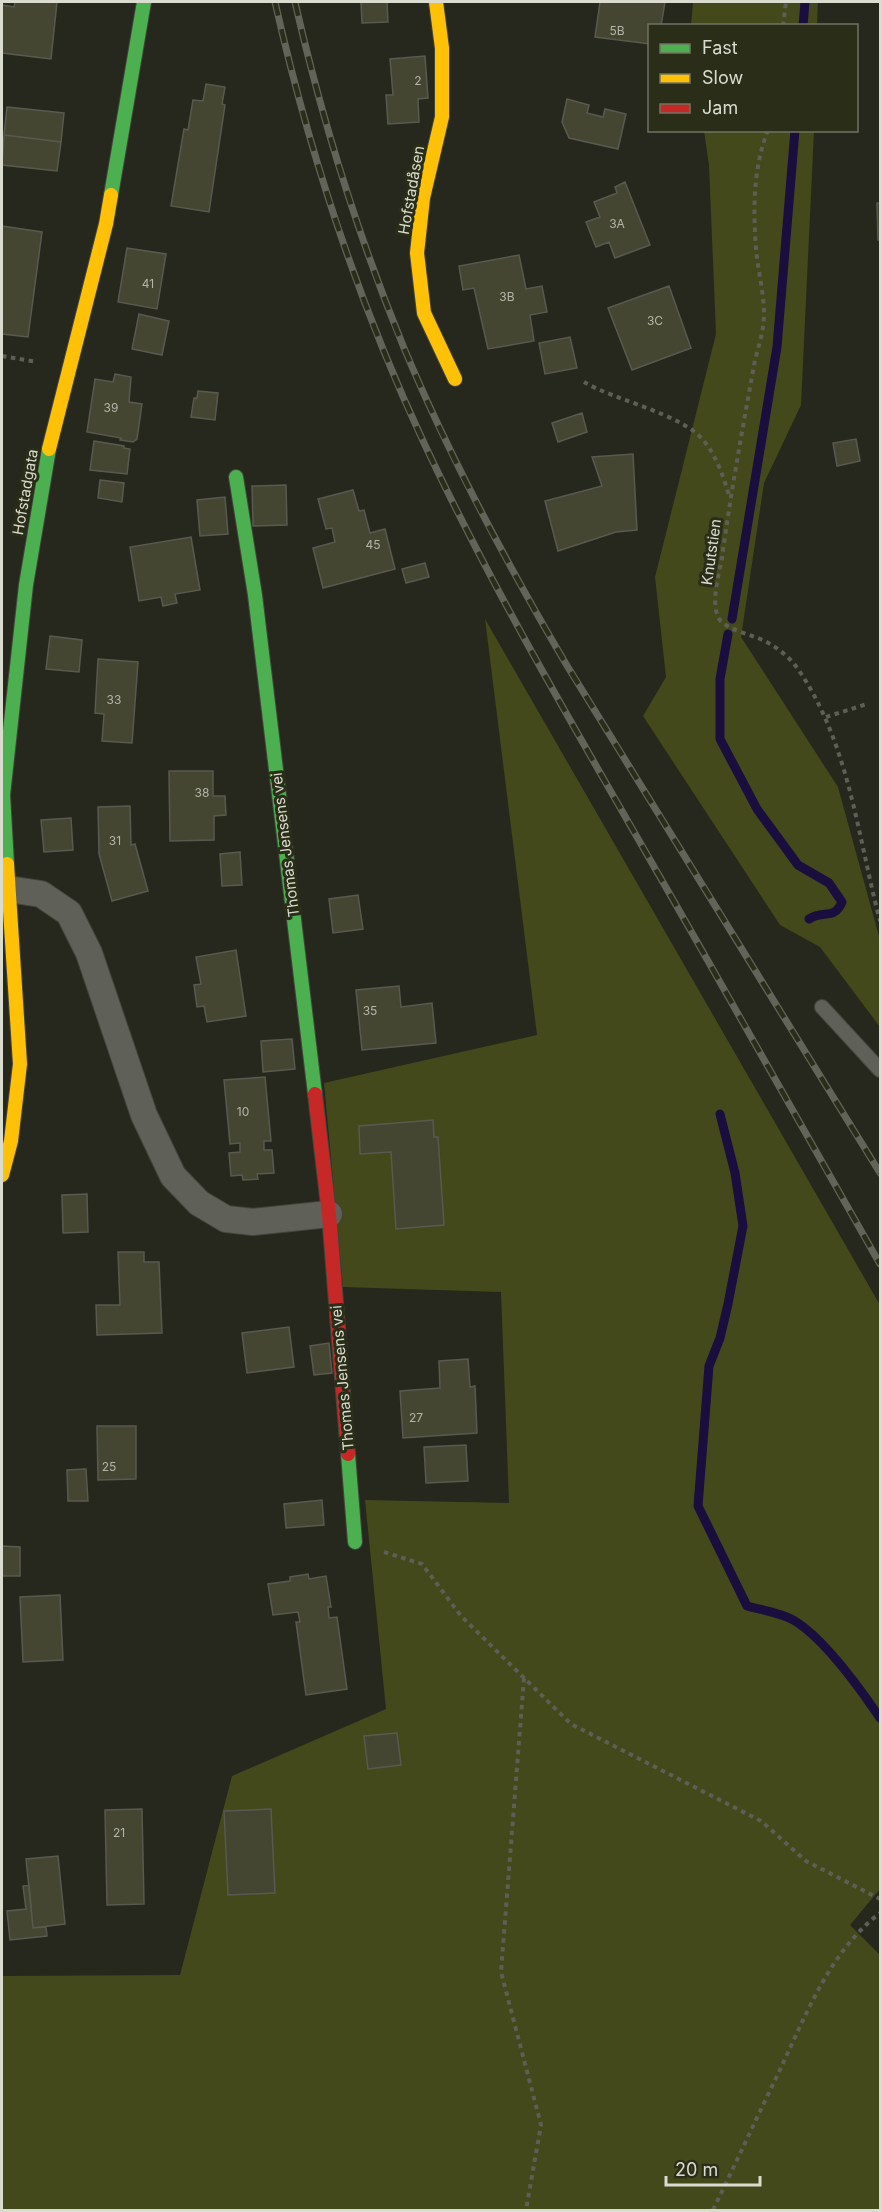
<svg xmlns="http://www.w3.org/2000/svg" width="882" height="2212" font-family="Inter,sans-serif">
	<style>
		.green { fill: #43491a }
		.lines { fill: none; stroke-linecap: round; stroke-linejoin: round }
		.stream { stroke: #190e3e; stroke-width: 9 }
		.building { fill: #444632; stroke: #585a50; stroke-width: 1.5 }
		.lane-casing { stroke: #43453c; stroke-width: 16 }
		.street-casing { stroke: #43453c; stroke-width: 28 }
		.fast-casing { stroke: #43453c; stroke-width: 16 }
		.slow-casing { stroke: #43453c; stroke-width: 16 }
		.jam-casing { stroke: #43453c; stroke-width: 16 }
		.path { stroke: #5d5f56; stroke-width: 4; stroke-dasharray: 4.5 4.5; stroke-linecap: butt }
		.lane { stroke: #5f6158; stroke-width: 14 }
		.street { stroke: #5f6158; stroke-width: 26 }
		.fast { stroke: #4caf50; stroke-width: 14 }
		.slow { stroke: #ffc107; stroke-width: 14 }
		.jam { stroke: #c62828; stroke-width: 14 }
		.rail-casing { stroke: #62645a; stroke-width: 7 }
		.rail { stroke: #2a2d18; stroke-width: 4.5; stroke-dasharray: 14; stroke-linecap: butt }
		.labels { text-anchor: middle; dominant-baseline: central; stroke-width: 6; stroke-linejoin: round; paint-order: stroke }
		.number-label { font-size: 12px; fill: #b4b6a8 }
		.street-label { font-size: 15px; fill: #dadccf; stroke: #2a2d18 }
	</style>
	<rect width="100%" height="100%" fill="#26281d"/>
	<path class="green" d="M693,2h125l-1,23h-126z
		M704,131h110l-13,274 -37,78 -23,154 97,150 42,153v87l-60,-80 -40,-22 -137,-209 23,-39 -11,-100 61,-243 -7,-169z
		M485,619l395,686v584l-30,36 30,30v255h-878v-234l178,-1 52,-199 154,-67 -21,-209 144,3 -8,-211 -158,-5 -19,-204 213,-48z"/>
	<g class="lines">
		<path class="stream" d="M803,26l2,-24
			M732,619l45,-272 18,-217
			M728,634l-8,45v60l37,70 41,56 31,18 13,19c-8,19 -19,7 -33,17
			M720,1114l15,59 8,53 -15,78 -8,34 -11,28 -11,140 49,100c14,4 35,7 48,15 29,18 66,69 85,97"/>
	</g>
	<path class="building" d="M15,2h42l-6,57 -49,-6v-48l12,2z
		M361,2h26l1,20 -26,1z
		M600,2h65l-4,24h-11v18l-55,-7z
		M425,56l3,42 -10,1 1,23 -31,2 -2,-29h7l-3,-36z
		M206,84l19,3 -3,17 3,1 -16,107 -38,-6 13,-77 4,1 5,-30 10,1z
		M567,99l22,6 -2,8 16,4 2,-8 21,5 -8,35 -49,-11 -7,-16z
		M7,107l57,6 -3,29 -57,-7z
		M4,135l57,7 -4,29 -55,-6z
		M625,182l25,63 -35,13 -6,-16 -13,5 -10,-25 14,-5 -6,-15 23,-9 -2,-6z
		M877,203h3v37h-2z
		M2,226l40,6 -14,105 -26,-3z
		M127,248l39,6 -9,55 -39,-7z
		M519,255l7,34 16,-3 5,26 -17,3 4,26 -46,8 -14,-61 -11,2 -4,-24z
		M669,286l22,62 -59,22 -24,-62z
		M139,314l30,7 -7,34 -30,-6z
		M570,337l7,31 -32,6 -6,-31z
		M115,374l16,3 -2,25 13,2 -5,35 -4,3 -13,-2 1,-2 -34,-6 8,-53 18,3z
		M198,391l20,2 -3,27 -24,-3 3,-19h3z
		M582,413l5,19 -29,10 -6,-19z
		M856,439l4,22 -23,5 -4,-23z
		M94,441l30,5v2l6,1 -3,25 -37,-4z
		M633,454l4,76 -21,2 -58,19 -13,-50 57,-15 -10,-29z
		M100,480l24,3 -2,19 -24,-4z
		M286,485l1,40 -34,1 -1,-40z
		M353,490l6,21 5,-1 6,23 15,-4 10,40 -72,19 -10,-40 22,-6 -3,-14 -6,1 -8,-30z
		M225,497l3,37 -28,2 -3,-36z
		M191,537l9,53 -25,4 2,9 -14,3 -2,-9 -22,4 -9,-54z
		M425,563l4,14 -23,6 -4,-14z
		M50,636l32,4 -3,32 -33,-3z
		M98,659l40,3 -6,81 -30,-2 2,-27 -9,-1z
		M169,771h44v25h12l1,19 -12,1v24l-44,1z
		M130,806l1,39 4,-1 13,47 -36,10 -13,-47 -1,-47z
		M71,818l2,32 -29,2 -3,-32z
		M240,852l2,33 -20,1 -2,-32z
		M358,895l5,34 -30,4 -4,-34z
		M236,950l10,66 -39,6 -3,-16 -7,1 -3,-22 7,-1 -5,-27z
		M399,986l2,21 31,-4 4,40 -74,7 -6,-60z
		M292,1039l3,30 -32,3 -2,-31z
		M265,1077l6,64h-7v9h8l2,23 -17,1 1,5 -15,1 -1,-5 -11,1 -2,-23 11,-1v-9l-10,1 -6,-64z
		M433,1120l1,17h4l6,88 -48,4 -5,-77 -31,2 -1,-28z
		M87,1194l1,38 -25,1 -1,-38z
		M118,1252h26v10h15l3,71 -65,2 -1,-30h24z
		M289,1327l5,40 -47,6 -5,-40z
		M329,1343l3,30 -18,2 -4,-29z
		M468,1359l2,28 5,-1 2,47 -74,5 -3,-47 40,-3 -1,-27z
		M97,1426h39v53l-38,1z
		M466,1445l2,36 -42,2 -2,-36z
		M86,1469l2,32h-20l-1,-31z
		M322,1500l2,25 -38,3 -2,-24z
		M2,1546l18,1v29h-18z
		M308,1574l1,5 17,-3 5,31h-3l1,11 8,-1 10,72 -41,6 -10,-73h4l-2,-10 -25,3 -5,-31 22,-3v-4z
		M60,1595l3,65 -40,2 -3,-65z
		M397,1733l4,32 -33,4 -4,-33z
		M142,1809l2,95 -37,1 -2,-95z
		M271,1809l4,84 -47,2 -4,-84z
		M58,1856l7,68 -32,4 -7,-69z
		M29,1885l4,43 13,-1 1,9 -37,4 -3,-29 19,-2 -3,-23z"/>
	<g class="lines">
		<defs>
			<path id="lane" d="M822,1007l58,63"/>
			<path id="street" d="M8,889l33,5 28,19 20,40 55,162 29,61 26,27 27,16 27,3 76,-8"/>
			<path id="fast" d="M111,195l33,-193
				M236,477l19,118 60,499
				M7,864l-4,-69 23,-210 23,-136
				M348,1454l7,88"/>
			<path id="slow" d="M436,2l6,46v69l-19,81 -6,55 7,60 31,66
				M49,449l57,-225 5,-29
				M2,1175l9,-34 9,-77 -13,-200"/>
			<path id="jam" d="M315,1094l14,120 19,240"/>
		</defs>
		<use href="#lane" class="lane-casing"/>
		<use href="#street" class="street-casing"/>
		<use href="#fast" class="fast-casing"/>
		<use href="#slow" class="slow-casing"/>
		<use href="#jam" class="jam-casing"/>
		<path class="path" d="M783,26l3,-24
			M768,130c-15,38 -15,80 -12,119 2,22 8,44 8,65 0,16 -5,31 -9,46 -12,66 -24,131 -33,198 -3,16 -11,42 -4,59 5,12 35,18 47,24 15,8 28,19 37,34 48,74 56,163 78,246
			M2,356l35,6
			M584,382c32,19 99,32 120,59 13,16 19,35 25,54
			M826,717l41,-13
			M384,1552l38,12 39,52 110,108 190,97 45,40 74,38
			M524,1678l-23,294 40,153 -15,85
			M713,2210c22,-45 43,-91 65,-136 27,-57 51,-122 102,-161"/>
		<use href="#lane" class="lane"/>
		<use href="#street" class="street"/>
		<use href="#fast" class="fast"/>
		<use href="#slow" class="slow"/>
		<use href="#jam" class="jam"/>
		<defs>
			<path id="rail" d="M275,2c34,150 83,300 149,441 70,149 154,291 236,434 74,129 147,259 220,387
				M295,2c27,118 63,234 109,346 46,110 102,214 162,316l314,509"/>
		</defs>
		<use href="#rail" class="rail-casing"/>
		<use href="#rail" class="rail"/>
	</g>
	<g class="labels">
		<g class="number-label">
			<text x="617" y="30">5B</text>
			<text x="418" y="80">2</text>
			<text x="617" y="223">3A</text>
			<text x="148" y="283">41</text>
			<text x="507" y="296">3B</text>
			<text x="655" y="320">3C</text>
			<text x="111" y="407">39</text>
			<text x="373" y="544">45</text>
			<text x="114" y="699">33</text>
			<text x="202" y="792">38</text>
			<text x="115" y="840">31</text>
			<text x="370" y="1010">35</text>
			<text x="243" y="1111">10</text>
			<text x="416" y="1417">27</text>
			<text x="109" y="1466">25</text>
			<text x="119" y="1832">21</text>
		</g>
		<g class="street-label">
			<text transform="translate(411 190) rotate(-80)">Hofstadåsen</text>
			<text transform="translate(25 492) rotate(-80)">Hofstadgata</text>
			<text transform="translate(711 552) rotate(-82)">Knutstien</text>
			<text transform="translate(285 845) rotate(-97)">Thomas Jensens vei</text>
			<text transform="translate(342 1378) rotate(-95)">Thomas Jensens vei</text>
		</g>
	</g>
	<rect width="882" height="2212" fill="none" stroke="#dadccf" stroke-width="6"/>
	<rect x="648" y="24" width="210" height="108" fill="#2a2d18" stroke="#707361" stroke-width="1.5"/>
	<rect x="660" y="44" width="30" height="9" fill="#4caf50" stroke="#707361" stroke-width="1.5"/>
	<text x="702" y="54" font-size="18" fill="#dadccf">Fast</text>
	<rect x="660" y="74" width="30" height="9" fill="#ffc107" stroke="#707361" stroke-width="1.5"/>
	<text x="702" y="84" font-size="18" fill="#dadccf">Slow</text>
	<rect x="660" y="104" width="30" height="9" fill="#c62828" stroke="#707361" stroke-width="1.5"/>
	<text x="702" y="114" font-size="18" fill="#dadccf">Jam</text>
	<path d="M666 2176v9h94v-9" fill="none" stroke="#dadccf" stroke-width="3"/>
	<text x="675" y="2176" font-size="18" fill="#dadccf" stroke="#2a2d18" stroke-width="4.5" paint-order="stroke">20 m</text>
</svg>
